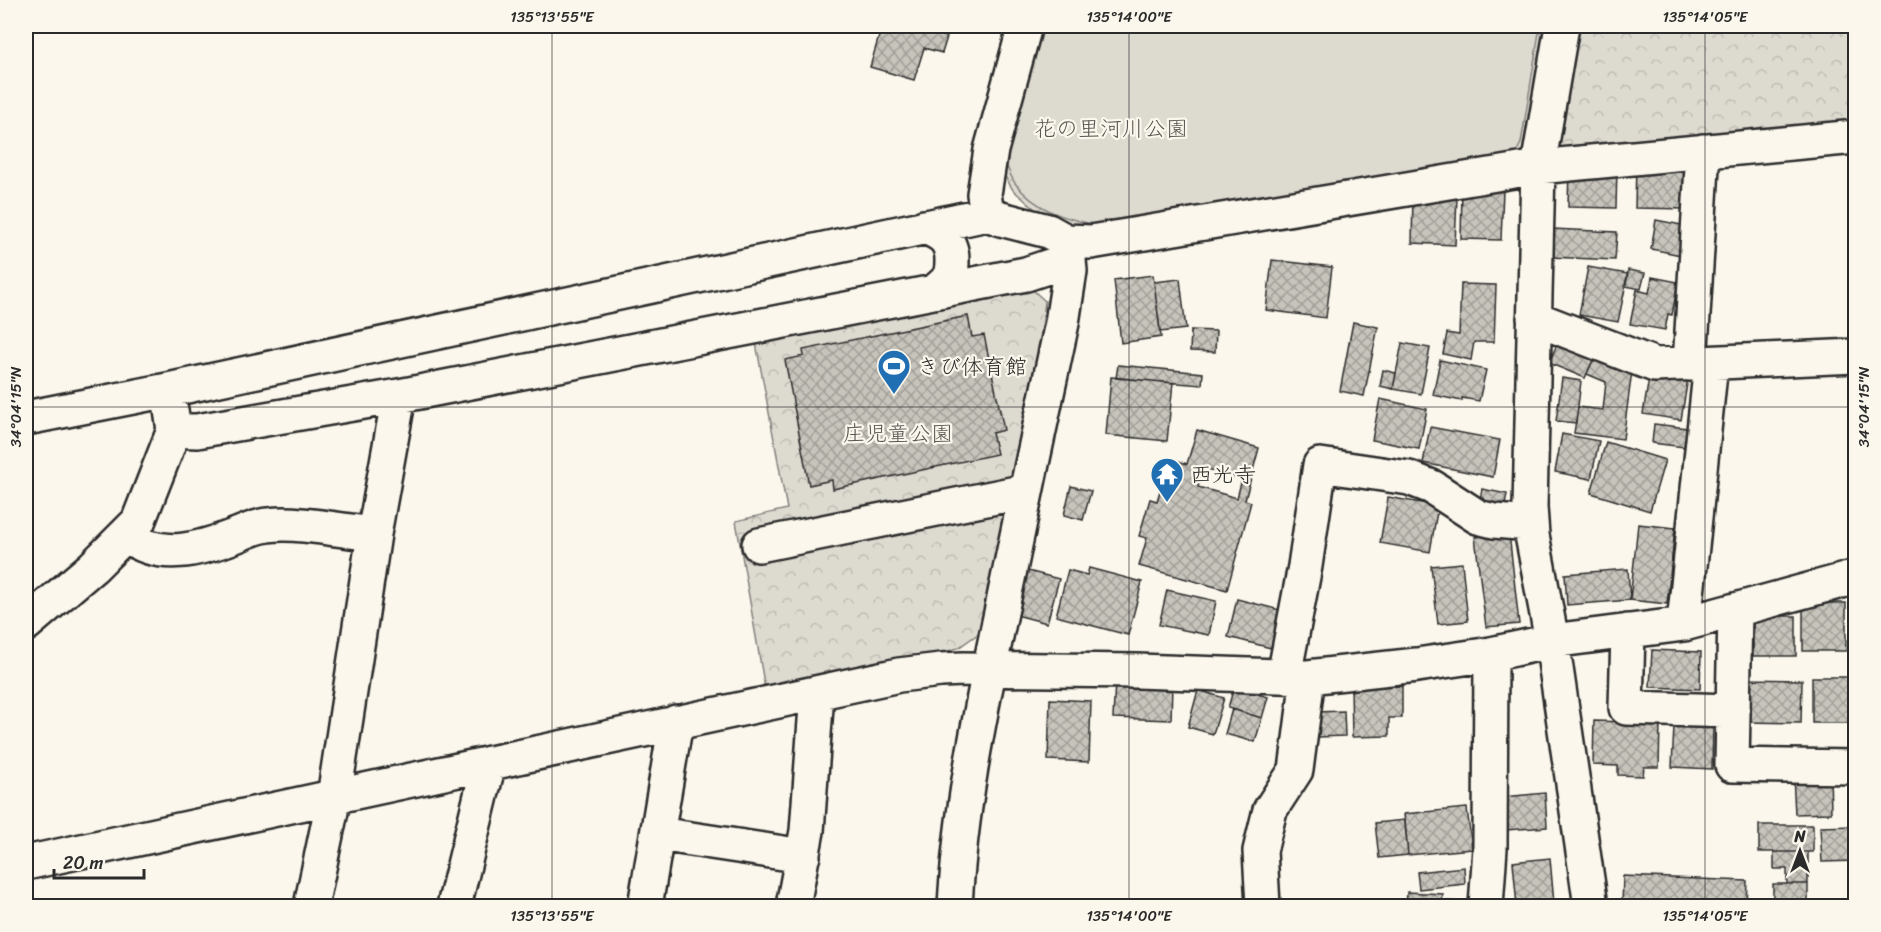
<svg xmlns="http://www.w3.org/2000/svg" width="1881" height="932" font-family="Sriracha,'Klee One',sans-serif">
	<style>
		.park { fill: url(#park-crowns); stroke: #84827e; stroke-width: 1.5 }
		.pitch { fill: #dddad0; stroke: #84827e; stroke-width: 1.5 }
		.building { fill: url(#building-cross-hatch); stroke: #2b2b2b; stroke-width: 1.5; fill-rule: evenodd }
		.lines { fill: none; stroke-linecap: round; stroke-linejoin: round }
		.minor-casing { stroke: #2b2b2b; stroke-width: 38 }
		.minor { stroke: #fbf7ec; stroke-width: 33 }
		.ticks { fill: none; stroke: #2b2b2b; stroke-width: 1.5; stroke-opacity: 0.45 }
		.labels { text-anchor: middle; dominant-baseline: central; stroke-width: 4.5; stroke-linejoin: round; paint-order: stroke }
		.park-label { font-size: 22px; fill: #585754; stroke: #fbf7ec }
		.poi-label { font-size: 22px; fill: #2b2b2b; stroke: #fbf7ec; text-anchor: start }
		.neatline { fill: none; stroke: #2b2b2b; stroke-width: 2 }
		.ticks-label { font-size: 15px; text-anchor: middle; fill: #2b2b2b }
	</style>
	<defs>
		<pattern id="park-crowns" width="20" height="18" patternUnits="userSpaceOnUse" patternTransform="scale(1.5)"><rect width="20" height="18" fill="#dddad0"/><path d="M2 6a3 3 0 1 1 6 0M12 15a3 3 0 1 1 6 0" fill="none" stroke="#bebbb3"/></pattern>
		<pattern id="building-cross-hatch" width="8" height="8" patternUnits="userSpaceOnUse" patternTransform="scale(1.5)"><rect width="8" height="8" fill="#c7c4bc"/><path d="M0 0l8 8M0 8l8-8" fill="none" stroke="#a29f99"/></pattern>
	</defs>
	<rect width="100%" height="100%" fill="#fbf7ec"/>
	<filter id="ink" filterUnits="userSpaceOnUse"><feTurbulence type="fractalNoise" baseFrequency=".0167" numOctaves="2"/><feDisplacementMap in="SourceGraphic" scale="12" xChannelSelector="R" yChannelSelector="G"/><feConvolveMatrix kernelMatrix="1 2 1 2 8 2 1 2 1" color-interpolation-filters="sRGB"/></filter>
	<g filter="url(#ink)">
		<path class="park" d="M1032,26h823v102l-760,105 -42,-12 -17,-11 -23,-20 -9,-15 -5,-18z
			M1023,281l22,20 -8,68 -55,262 -24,17 -20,6 -173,35 -29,-168 51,-12 -32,-171z"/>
		<path class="pitch" d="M1036,26h504l-19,117 -4,8 -10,5 -410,69c-31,-6 -62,-15 -82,-42 -4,-6 -7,-14 -10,-21z"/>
		<path class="building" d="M882,26h26l39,11 -5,16 -18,-5 -10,32 -44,-13z
			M1636,163l53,1 -1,45 -53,-1z
			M1569,167l48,1 -1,40 -48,-1z
			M1462,189l41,1 -2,50 -40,-1z
			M1413,195l44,1 -2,49 -43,-2z
			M1656,220l31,6 -6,29 -30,-6z
			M1552,229l65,3 -2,28 -65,-3z
			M1272,260l60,7 -6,51 -60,-8z
			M1588,267l40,7 -10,48 -39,-7z
			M1628,270l17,3 -4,16 -16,-3z
			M1153,275l8,62 -40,6 -7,-63z
			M1652,277l26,5 -6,33 -4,-1 -3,16 -35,-6 7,-34 12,3z
			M1180,279l6,50 -26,3 -6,-50z
			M1461,284l35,1 -2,57h-20l-3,18 -28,-6 4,-21 12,2z
			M968,316l4,21 12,-2 20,95 -12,3 5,21 -164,35 -1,-9 -23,5 -24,-125 19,-4 -1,-6z
			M1353,322l25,5 -14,69 -24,-5z
			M1191,330l25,1 -1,21 -25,-1z
			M1561,335l36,16 -12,27 -36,-15z
			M1402,343l28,5 -9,46 -28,-5z
			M1597,351l36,12 -10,76 -49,-6 4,-26 25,3 3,-28 -19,-8z
			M1440,360l46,10 -7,31 -17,-3v3l-29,-6z
			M1118,365l85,8 -1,12 -86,-7z
			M1383,370l13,3 -3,16 -13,-3z
			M1650,372l38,6 -7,42 -38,-6z
			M1111,377l62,6 -6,58 -61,-6z
			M1562,378l19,3 -5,42 -20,-2z
			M1380,399l47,10 -8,40 -47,-9z
			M1654,424l33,4 -3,19 -32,-4z
			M1430,427l70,13 -7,37 -70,-14z
			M1197,430l62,18 -14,52 6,2 -24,88 -88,-24 8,-28 -8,-2 11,-37 7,2 7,-24 8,3 6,-19 9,3zM1203,468l39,11 -5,19 -39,-11z
			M1562,434l37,7 -8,38 -36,-7z
			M1606,442l59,18 -15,51 -59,-18z
			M1071,486l20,5 -8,29 -19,-5z
			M1482,489l25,5 -2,11 -25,-5z
			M1388,497l50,9 -8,46 -50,-9z
			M1638,524l37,4 -8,76 -37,-4z
			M1509,533l10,91 -33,3 -11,-90z
			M1462,563l6,58 -30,3 -7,-58z
			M1089,568l53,14 -14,53 -72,-19 12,-46 19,5z
			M1628,569l2,31 -63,5 -2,-31z
			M1028,571l31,8 -12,44 -31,-8z
			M1167,590l49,11 -7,34 -50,-10z
			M1237,599l43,11 -9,38 -43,-11z
			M1803,603h43v48h-43z
			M1753,616h43v40h-43z
			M1652,650l49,2 -1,37 -50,-2z
			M1812,677h44v46h-44z
			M1745,679l57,1 -1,43 -57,-1z
			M1115,681l57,3 -1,36 -58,-2z
			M1402,686v32h-13v18l-37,1 -1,-50z
			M1234,687l34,10 -6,21 -34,-10z
			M1198,690l26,8 -11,36 -25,-7z
			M1050,699l41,2 -2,61 -41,-2z
			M1232,709l30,9 -7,24 -30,-8z
			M1344,711l1,25 -28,1 -1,-25z
			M1594,721l66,2 -1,44h-15l-1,9 -25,-1v-9l-25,-1z
			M1674,726l39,1 -1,42 -40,-2z
			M1830,773l1,40 -36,1 -2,-39z
			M1545,793l2,34 -41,3 -3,-33z
			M1467,808l5,41 -64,6 -4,-41z
			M1405,820l3,35 -29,3 -4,-35z
			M1759,825h54v27h-54z
			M1856,826v35l-34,1 -2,-35z
			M1774,852h34v32h-21v-15h-13z
			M1550,858l4,46 -37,2 -4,-44z
			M1464,867l1,17 -46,5 -2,-17z
			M1623,876l124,5 -1,25h-124z
			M1773,884h35v22h-35z
			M1407,892l36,2 -1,12h-36z
			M1443,901l18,1v4h-19z"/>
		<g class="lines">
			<defs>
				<path id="minor" d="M1025,26l-34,124 -7,44 3,20 14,5 47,12 18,10 25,1 447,-75 318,-30
					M1562,26l-24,141 -8,340 2,28 20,106 39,265
					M924,227c17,6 28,13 28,33 0,7 0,13 -4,19 -4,5 -9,9 -14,13
					M1534,318l121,47 201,-9
					M1690,364l13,-213
					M26,418l142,-28 819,-176
					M174,430l23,1 202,-35 627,-122 24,-8 20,5
					M127,535c33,27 74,14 110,0 10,-4 20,-9 31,-10 30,-4 75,6 106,9
					M759,545l267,-54
					M1735,610l-3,155 124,2
					M26,624l67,-57 45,-45 36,-92 -3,-20
					M1684,624l27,-261
					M1628,631l-2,77 107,3
					M1284,676l21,-110 15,-101 89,13 23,9 46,30 16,4 37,3
					M658,834l145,22
					M26,863l873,-188 42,-5 22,-1 174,2 171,6
					M311,906l23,-109 40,-263 25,-138
					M454,906l35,-143
					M645,906l31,-184
					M793,906l14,-75 10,-138
					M955,906c5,-93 24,-187 43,-279 21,-101 42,-203 64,-304l8,-52 -2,-22
					M1263,906l-3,-55 10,-41 26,-40 12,-93 109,-12 74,-11 61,-13 132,-17 172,-47
					M1486,906l4,-58 1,-194"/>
			</defs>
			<use href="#minor" class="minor-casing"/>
			<use href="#minor" class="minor"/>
		</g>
	</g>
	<path class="ticks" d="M552,26v880M1129,26v880M1705,26v880M26,407h1830"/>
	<defs>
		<symbol id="stadium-pin" viewBox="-11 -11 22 30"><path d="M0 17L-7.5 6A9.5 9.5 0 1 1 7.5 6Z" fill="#1f6fb2" stroke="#fbf7ec"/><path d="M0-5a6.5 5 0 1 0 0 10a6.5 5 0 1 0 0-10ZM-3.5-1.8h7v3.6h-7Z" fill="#fff"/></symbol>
		<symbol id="temple-pin" viewBox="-11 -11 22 30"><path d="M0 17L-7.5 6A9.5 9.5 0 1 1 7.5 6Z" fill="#1f6fb2" stroke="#fbf7ec"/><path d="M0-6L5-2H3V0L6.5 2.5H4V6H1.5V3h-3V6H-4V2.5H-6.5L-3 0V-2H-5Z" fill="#fff"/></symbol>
	</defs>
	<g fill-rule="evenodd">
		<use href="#stadium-pin" x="875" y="347" width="38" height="52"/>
		<use href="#temple-pin" x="1148" y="455" width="38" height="52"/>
	</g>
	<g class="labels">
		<g class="park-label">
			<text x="1111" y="128">花の里河川公園</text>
			<text x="898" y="433">庄児童公園</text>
		</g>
		<g class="poi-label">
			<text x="917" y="366">きび体育館</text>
			<text x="1190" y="474">西光寺</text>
		</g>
	</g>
	<rect width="1881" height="932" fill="none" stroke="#fbf7ec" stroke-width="66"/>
	<g transform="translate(1800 851)" stroke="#fbf7ec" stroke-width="4.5" paint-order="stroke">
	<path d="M0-4.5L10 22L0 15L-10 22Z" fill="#2b2b2b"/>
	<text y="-9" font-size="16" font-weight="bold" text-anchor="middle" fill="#2b2b2b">N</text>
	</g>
	<path d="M54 869v9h90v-9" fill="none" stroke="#2b2b2b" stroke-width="3"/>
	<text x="63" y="869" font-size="18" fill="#2b2b2b" stroke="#fbf7ec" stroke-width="4.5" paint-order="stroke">20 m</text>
	<rect x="33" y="33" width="1815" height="866" class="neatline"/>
	<g class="ticks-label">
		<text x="552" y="22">135°13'55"E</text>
		<text x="1129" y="22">135°14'00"E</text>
		<text x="1705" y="22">135°14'05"E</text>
		<text transform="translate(16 407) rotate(-90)" y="5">34°04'15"N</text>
		<text transform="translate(1864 407) rotate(-90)" y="5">34°04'15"N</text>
		<text x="552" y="921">135°13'55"E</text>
		<text x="1129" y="921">135°14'00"E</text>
		<text x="1705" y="921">135°14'05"E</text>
	</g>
</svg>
